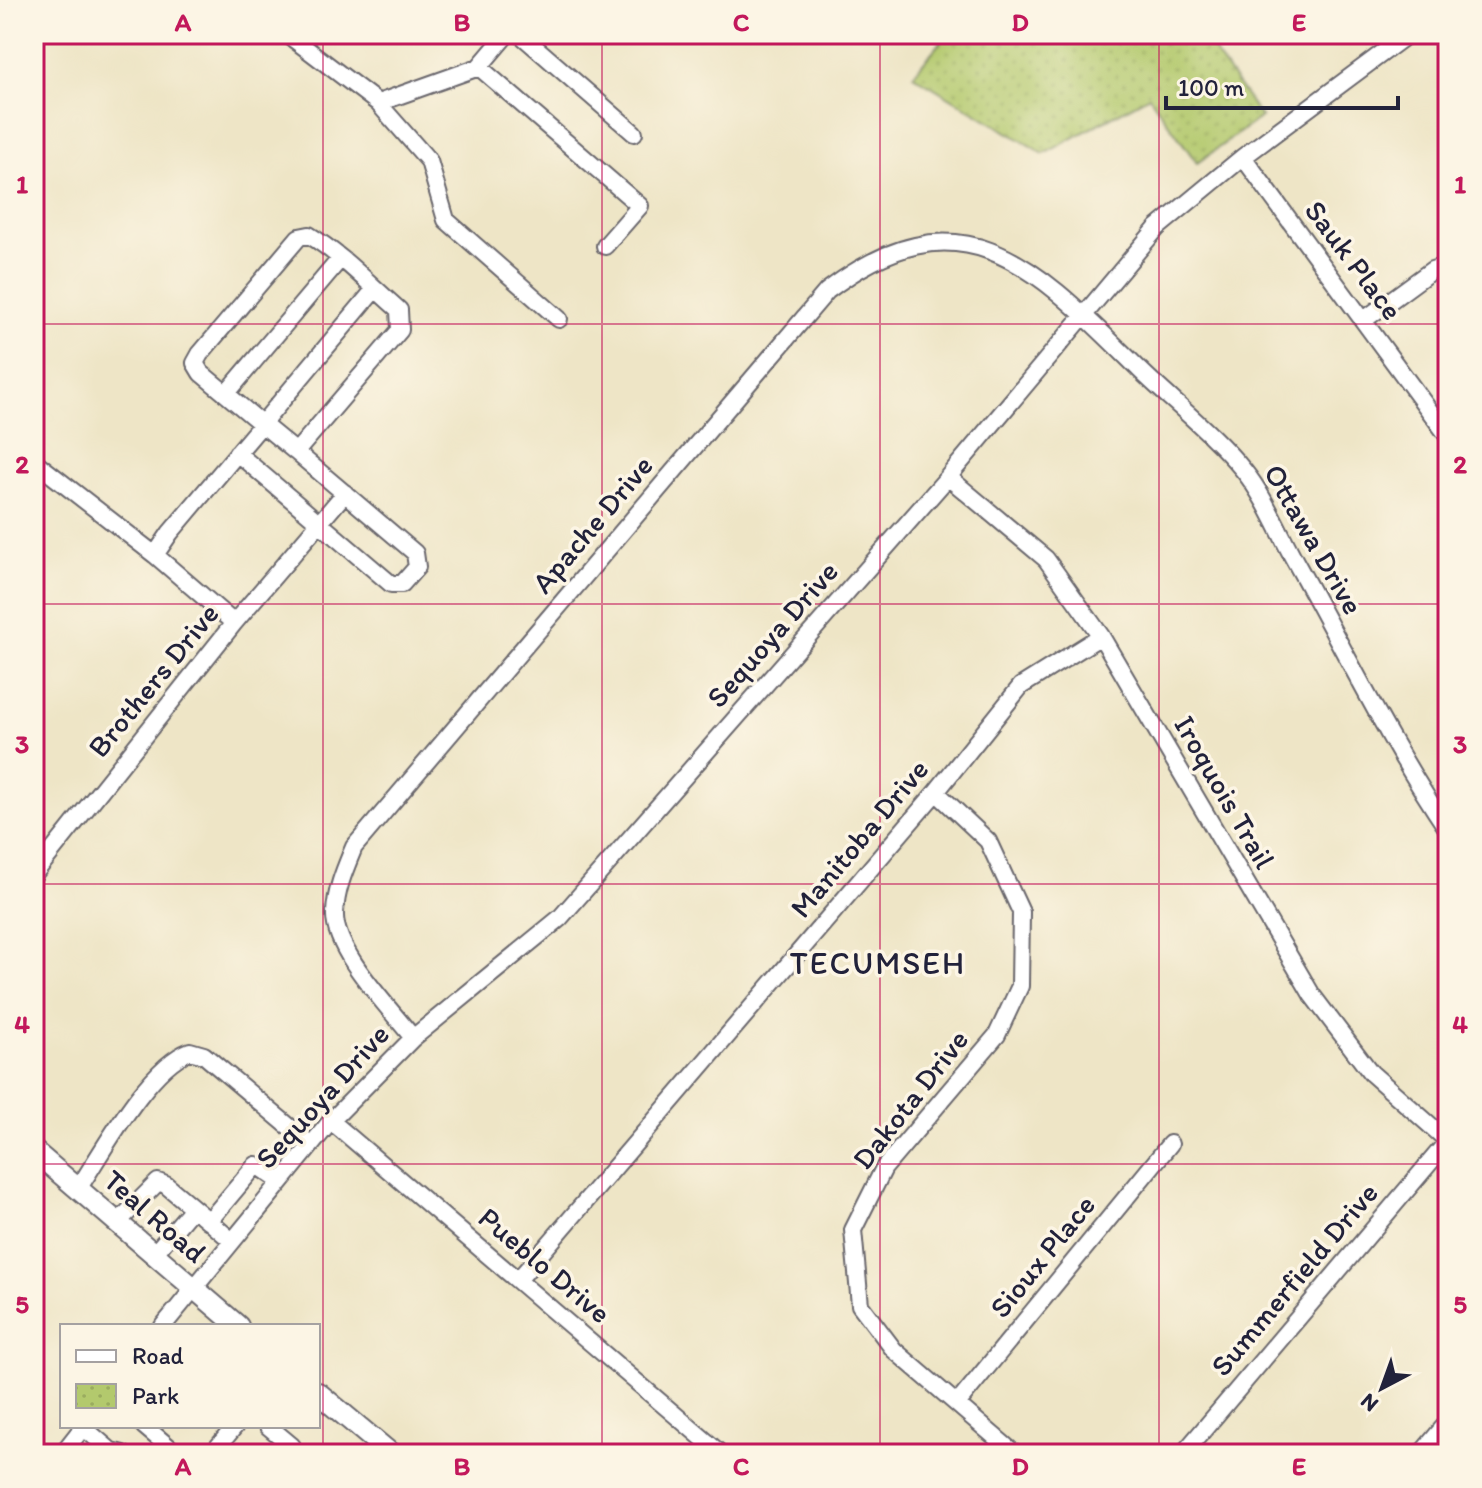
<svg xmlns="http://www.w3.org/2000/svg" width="1482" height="1488" font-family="Itim,sans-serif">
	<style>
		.park { fill: url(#park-dots); stroke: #6a7654; stroke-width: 2 }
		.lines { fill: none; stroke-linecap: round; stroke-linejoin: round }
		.minor-casing { stroke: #69666c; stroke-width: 20 }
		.major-casing { stroke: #69666c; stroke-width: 24 }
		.minor { stroke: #fff; stroke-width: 16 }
		.major { stroke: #fff; stroke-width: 20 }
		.grid { fill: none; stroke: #c2185b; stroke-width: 2; stroke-opacity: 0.55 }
		.labels { text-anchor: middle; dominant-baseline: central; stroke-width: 7; stroke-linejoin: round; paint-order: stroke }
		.street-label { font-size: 30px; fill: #22223b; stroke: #fcf5e5 }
		.neighbourhood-label { font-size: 32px; letter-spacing: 2px; fill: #22223b; stroke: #fcf5e5 }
		.neatline { fill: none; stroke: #c2185b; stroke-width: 3 }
		.grid-label { font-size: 26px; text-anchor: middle; font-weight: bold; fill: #c2185b }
	</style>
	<defs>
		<pattern id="park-dots" width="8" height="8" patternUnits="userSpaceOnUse" patternTransform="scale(2)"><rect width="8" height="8" fill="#b3c96d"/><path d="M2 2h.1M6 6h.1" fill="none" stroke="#9aac5f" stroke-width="1.8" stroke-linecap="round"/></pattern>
	</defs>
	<rect width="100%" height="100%" fill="#fcf5e5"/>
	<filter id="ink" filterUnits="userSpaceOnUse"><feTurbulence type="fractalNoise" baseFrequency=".0125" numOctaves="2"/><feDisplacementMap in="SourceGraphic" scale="16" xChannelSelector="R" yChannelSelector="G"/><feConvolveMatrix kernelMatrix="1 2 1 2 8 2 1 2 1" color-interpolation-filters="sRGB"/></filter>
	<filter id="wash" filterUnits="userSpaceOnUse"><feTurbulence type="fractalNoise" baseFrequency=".006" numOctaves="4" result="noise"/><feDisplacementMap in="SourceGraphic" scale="32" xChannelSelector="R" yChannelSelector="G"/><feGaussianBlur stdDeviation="1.8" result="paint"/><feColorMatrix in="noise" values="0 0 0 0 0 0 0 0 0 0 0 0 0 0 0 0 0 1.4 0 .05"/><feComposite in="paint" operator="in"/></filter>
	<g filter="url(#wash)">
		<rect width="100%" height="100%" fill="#eee5c6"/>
		<path class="park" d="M947,34h284l-18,16 48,67 -64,46 -48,-67 -105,58 -131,-79z"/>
	</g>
	<g filter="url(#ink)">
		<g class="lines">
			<defs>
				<path id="minor" d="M287,34l91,69
					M507,34l-28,33 -101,36 51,58 17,59 113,99
					M520,34l114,99
					M34,39l4,-5
					M479,67l161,139 -35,40
					M1243,157l205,279
					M1364,320l68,-50 16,-5
					M226,394l114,-135
					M237,453l154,131h11l15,-17 -2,-14 -119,-101
					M34,461l121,94 79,68
					M948,477l98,82 55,77 211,359 59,78 77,68
					M155,555l15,-22 92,-109 -61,-51 -6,-10 5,-9 99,-117 10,-2c33,20 61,50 90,75l1,20 -104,122 -34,-28 113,-135
					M936,792l52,49 33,71 -1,74 -23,49 -113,133 -31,62 7,75 34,45 121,104
					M34,874l200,-251 111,-130
					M413,1038c-23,-30 -80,-87 -78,-125 1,-24 10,-44 19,-66l473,-556c138,-106 213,-19 313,79 33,32 76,66 104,101 21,26 35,61 51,90 50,90 96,185 153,269
					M331,1121l390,333
					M78,1189c25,-38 70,-122 112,-138l14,4 107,90
					M117,1223l41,-41 8,3 43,36
					M232,1241l-23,-20 47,-56 25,17
					M154,1254l39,-46
					M519,1279l417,-487 85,-106 80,-50
					M163,1326l168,-205 82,-83 147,-120 388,-441 209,-249 86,-71 165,-123
					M957,1404l213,-260
					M144,1426l33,28
					M268,1426l24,20
					M83,1427l28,24 12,3
					M62,1454l22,-28
					M212,1454l23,-28
					M1183,1454l265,-313
					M1421,1454l27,-32"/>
				<path id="major" d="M34,1151l204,175
					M318,1393l73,61"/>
			</defs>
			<use href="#minor" class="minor-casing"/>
			<use href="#major" class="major-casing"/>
			<use href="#minor" class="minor"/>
			<use href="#major" class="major"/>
		</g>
	</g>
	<path class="grid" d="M323,34v1420M602,34v1420M880,34v1420M1159,34v1420M34,324h1414M34,604h1414M34,884h1414M34,1164h1414"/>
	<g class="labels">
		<g class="street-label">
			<text transform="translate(1354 260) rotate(53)">Sauk Place</text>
			<text transform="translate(592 524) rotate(-50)">Apache Drive</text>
			<text transform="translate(1314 539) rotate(60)">Ottawa Drive</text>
			<text transform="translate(772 634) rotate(-49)">Sequoya Drive</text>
			<text transform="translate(153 680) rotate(-51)">Brothers Drive</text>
			<text transform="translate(1225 792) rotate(60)">Iroquois Trail</text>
			<text transform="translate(859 838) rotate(-50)">Manitoba Drive</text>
			<text transform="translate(322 1096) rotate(-48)">Sequoya Drive</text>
			<text transform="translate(910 1099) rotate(-52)">Dakota Drive</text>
			<text transform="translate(155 1216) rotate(41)">Teal Road</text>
			<text transform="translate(1042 1256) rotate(-51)">Sioux Place</text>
			<text transform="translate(545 1265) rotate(40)">Pueblo Drive</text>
			<text transform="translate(1294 1279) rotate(-50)">Summerfield Drive</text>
		</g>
		<g class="neighbourhood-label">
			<text x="878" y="963">TECUMSEH</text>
		</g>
	</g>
	<rect width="1482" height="1488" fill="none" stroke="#fcf5e5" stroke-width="88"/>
	<rect x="60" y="1324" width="260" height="104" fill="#fcf5e5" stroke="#a5a1a1" stroke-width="2"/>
	<rect x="76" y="1350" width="40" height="12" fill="#ffffff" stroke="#a5a1a1" stroke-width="2"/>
	<text x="132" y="1364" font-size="24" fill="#22223b">Road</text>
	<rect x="76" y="1384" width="40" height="24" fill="url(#park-dots)" stroke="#a5a1a1" stroke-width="2"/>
	<text x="132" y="1404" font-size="24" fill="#22223b">Park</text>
	<g transform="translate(1382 1388) rotate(221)" stroke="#fcf5e5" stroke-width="6" paint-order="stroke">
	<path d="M0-6L14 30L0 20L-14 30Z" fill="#22223b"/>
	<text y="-12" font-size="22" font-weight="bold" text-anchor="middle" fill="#22223b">N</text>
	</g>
	<path d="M1166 96v12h232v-12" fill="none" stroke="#22223b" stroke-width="4"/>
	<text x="1178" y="96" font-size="24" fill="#22223b" stroke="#fcf5e5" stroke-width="6" paint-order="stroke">100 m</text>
	<rect x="44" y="44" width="1394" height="1400" class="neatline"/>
	<g class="grid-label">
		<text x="183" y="31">A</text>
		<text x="462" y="31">B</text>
		<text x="741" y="31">C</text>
		<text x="1020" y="31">D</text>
		<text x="1299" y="31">E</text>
		<text x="22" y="193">1</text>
		<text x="1460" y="193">1</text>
		<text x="22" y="473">2</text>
		<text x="1460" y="473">2</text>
		<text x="22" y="753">3</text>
		<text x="1460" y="753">3</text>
		<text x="22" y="1033">4</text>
		<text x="1460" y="1033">4</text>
		<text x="22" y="1313">5</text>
		<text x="1460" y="1313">5</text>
		<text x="183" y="1475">A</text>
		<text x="462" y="1475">B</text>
		<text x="741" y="1475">C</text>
		<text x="1020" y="1475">D</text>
		<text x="1299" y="1475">E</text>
	</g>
</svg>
